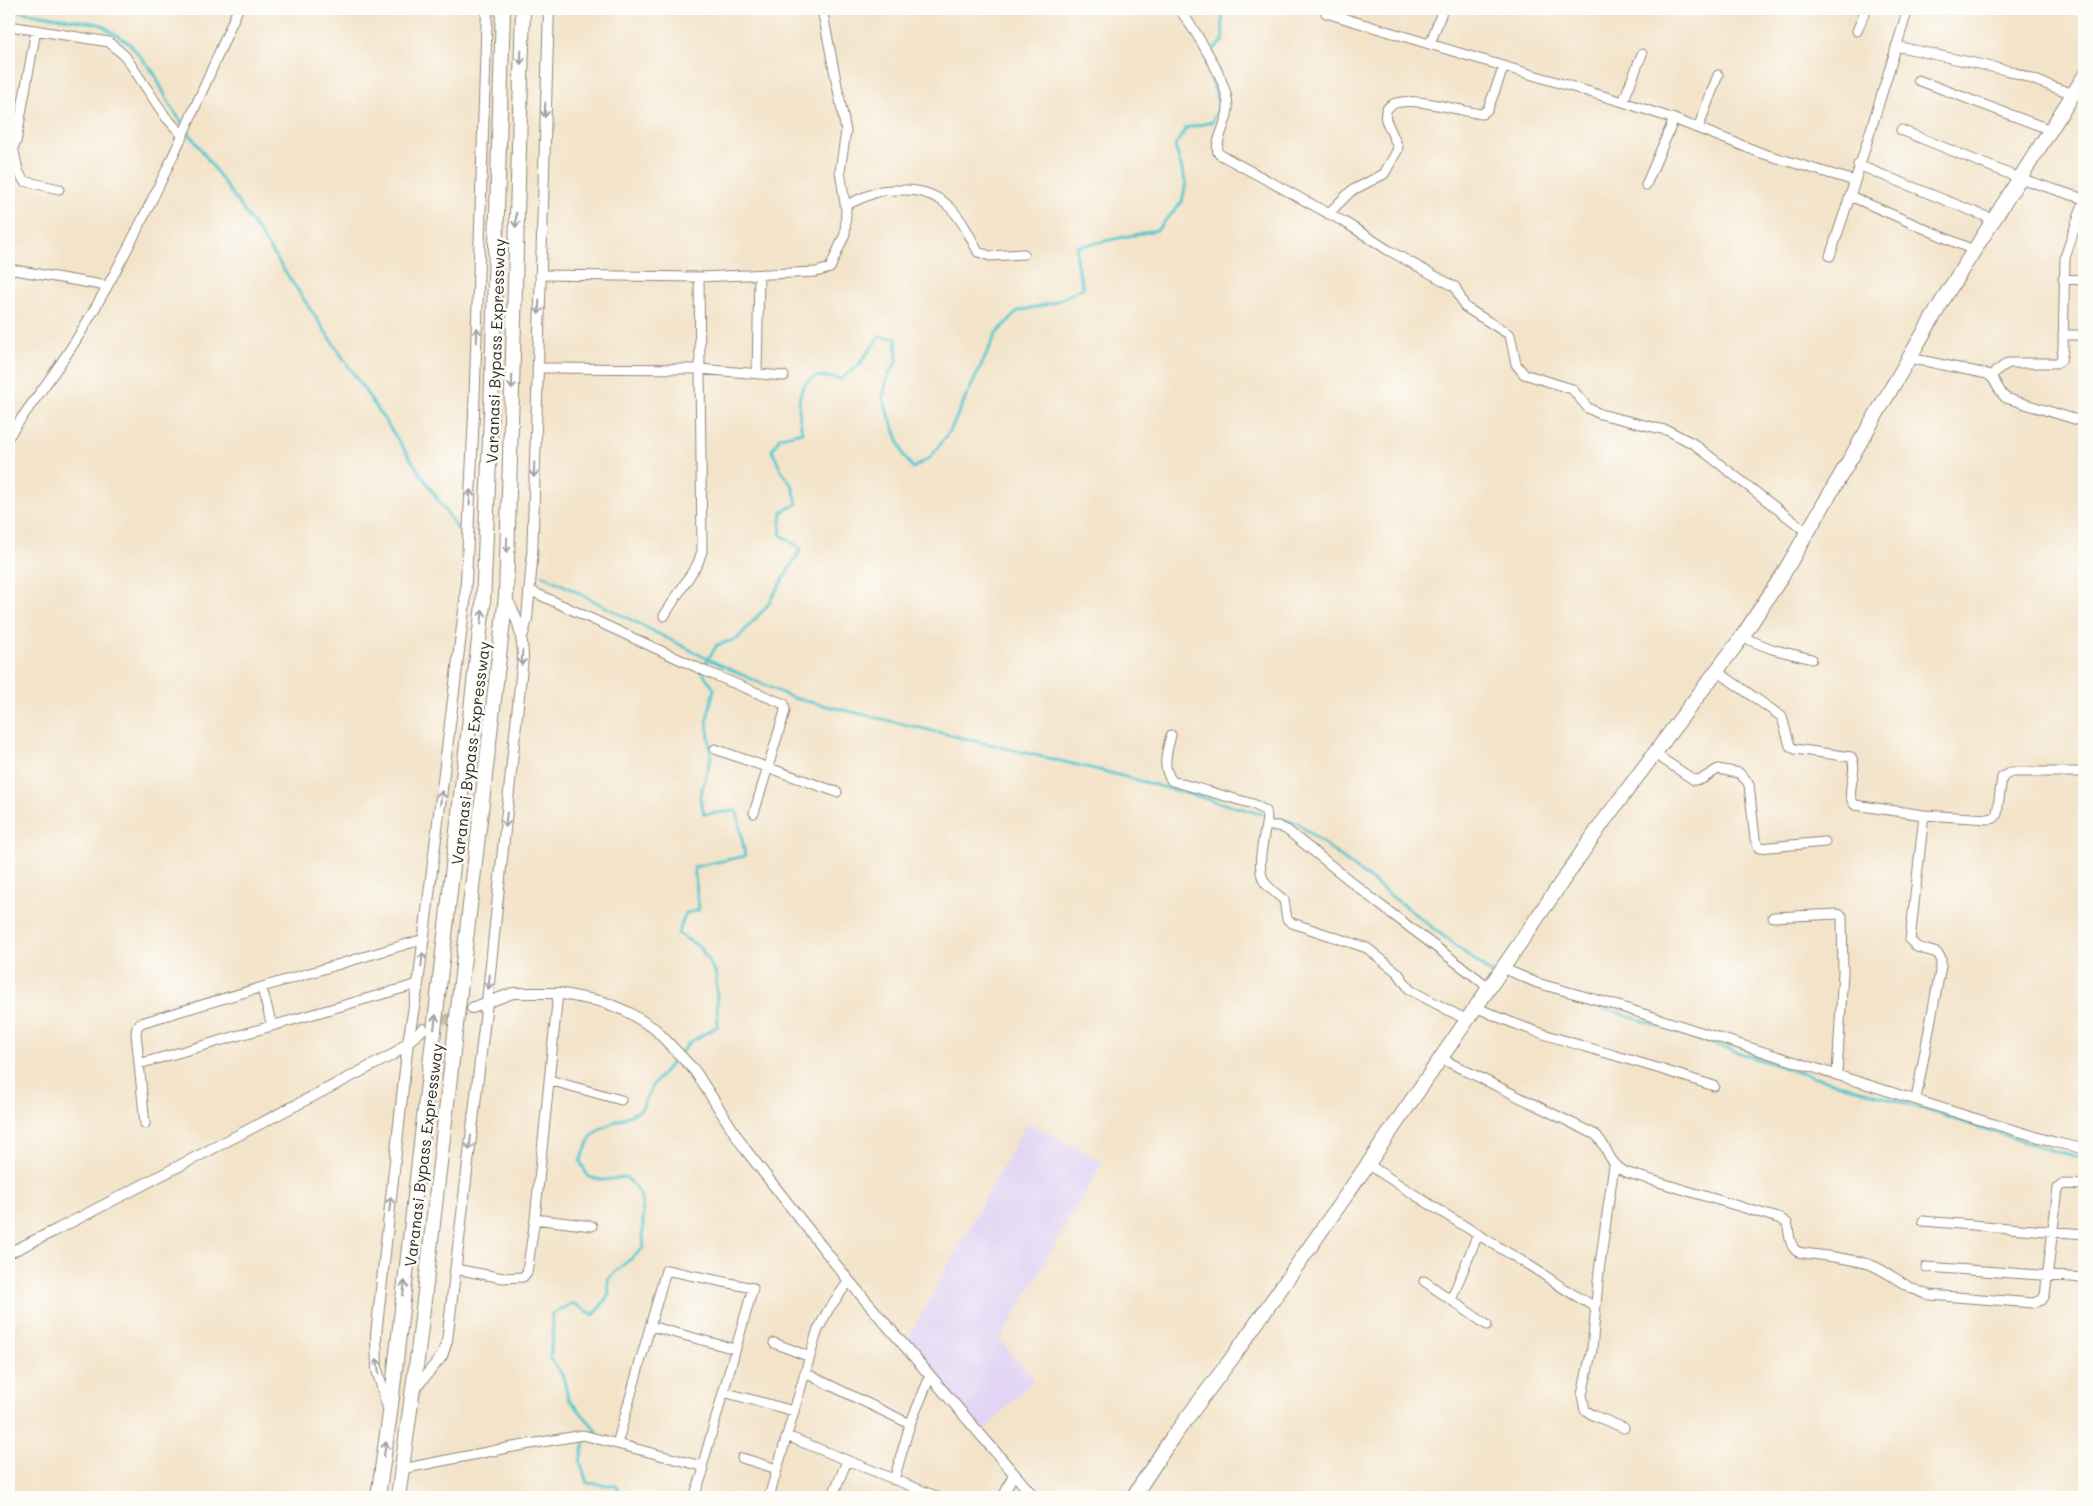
<svg xmlns="http://www.w3.org/2000/svg" width="2093" height="1506" font-family="Mali,sans-serif">
	<style>
		.built { fill: #e1d4f4 }
		.lines { fill: none; stroke-linecap: round; stroke-linejoin: round }
		.stream { stroke: #5ac7ce; stroke-width: 3 }
		.tertiary-tunnel { stroke: #cbbea9; stroke-width: 10; stroke-dasharray: 10 5; stroke-linecap: butt }
		.minor-casing { stroke: #8f877a; stroke-width: 11 }
		.tertiary-casing { stroke: #8f877a; stroke-width: 12 }
		.primary-casing { stroke: #8f877a; stroke-width: 16 }
		.trunk-casing { stroke: #8f877a; stroke-width: 16 }
		.minor { stroke: #fff; stroke-width: 9 }
		.tertiary { stroke: #fff; stroke-width: 10 }
		.primary { stroke: #fff; stroke-width: 14 }
		.trunk { stroke: #fff; stroke-width: 14 }
		.oneway { stroke: #a0a0a0 }
		.labels { text-anchor: middle; dominant-baseline: central; stroke-width: 5; stroke-linejoin: round; paint-order: stroke }
		.street-label { font-size: 16px; fill: #2b2b2b; stroke: #fdfcf7 }
	</style>
	<rect width="100%" height="100%" fill="#fdfcf7"/>
	<filter id="ink" filterUnits="userSpaceOnUse"><feTurbulence type="fractalNoise" baseFrequency=".02" numOctaves="2"/><feDisplacementMap in="SourceGraphic" scale="10" xChannelSelector="R" yChannelSelector="G"/><feConvolveMatrix kernelMatrix="1 2 1 2 8 2 1 2 1" color-interpolation-filters="sRGB"/></filter>
	<filter id="wash" filterUnits="userSpaceOnUse"><feTurbulence type="fractalNoise" baseFrequency=".0096" numOctaves="4" result="noise"/><feDisplacementMap in="SourceGraphic" scale="20" xChannelSelector="R" yChannelSelector="G"/><feGaussianBlur stdDeviation="1.12" result="paint"/><feColorMatrix in="noise" values="0 0 0 0 0 0 0 0 0 0 0 0 0 0 0 0 0 1.4 0 .05"/><feComposite in="paint" operator="in"/></filter>
	<g filter="url(#wash)">
		<rect width="100%" height="100%" fill="#f3e3c9"/>
		<path class="built" d="M1027,1122l76,40 -103,178 33,39 -52,56 -77,-89z"/>
		<g class="lines">
			<path class="stream" d="M9,10l91,14 29,19 25,30 17,34 85,121 203,303
				M1210,52l13,-11 -1,-32
				M543,575l165,84 85,39 314,74 155,42
				M702,668l15,-23 20,-6 30,-33 34,-57 -21,-15 2,-23 15,-7 -4,-17 -13,-19 -8,-18 8,-13 22,-5c-3,-17 -9,-49 15,-55 7,-2 17,2 24,2l17,-13 21,-29 17,1 1,23 -10,16 -4,22 21,57 9,12 18,-11 20,-28 45,-95 22,-23 35,-8 30,-15 -7,-28 1,-13 80,-17 25,-28 4,-19 -11,-37 11,-18 26,-6 7,-15 -13,-50
				M1272,817l25,6 194,150
				M1503,978l33,9
				M1571,997l220,73 104,30 155,50 34,8
				M592,1434l5,-3 -29,-33 -5,-22 -13,-18 3,-25 -1,-19 21,-11 21,12 15,-20 -1,-16c11,-12 24,-20 36,-32 -3,-18 2,-37 -5,-54 -3,-6 -9,-11 -13,-16l-22,3 -16,-3 -8,-16 11,-24 11,-9 39,-18 11,-24 38,-44 28,-16 -2,-52 -16,-27 -22,-13 8,-21 13,-3 -5,-43 51,-11 -8,-45 -33,3 -4,-17 11,-40 -4,-38 7,-30 -11,-16
				M586,1438l-6,23 7,22 29,3 6,11"/>
		</g>
	</g>
	<g filter="url(#ink)">
		<g class="lines">
			<path class="tertiary-tunnel" d="M429,1027l43,-19"/>
			<defs>
				<path id="minor" d="M1179,9c16,21 49,72 49,98 1,14 -16,38 -9,47l127,69 42,27 67,37 10,20 45,28 6,29 8,10 48,15 16,19 12,6 69,17 25,13 113,88
					M1326,13l297,89 51,17 90,35 91,27 -5,15 123,54
					M9,26l100,16 16,14 40,60 18,20
					M1857,31l9,-22
					M1430,44l13,-35
					M1896,46l114,25 63,23
					M1918,80l133,50
					M1623,102l19,-48
					M1698,128l20,-53
					M1901,130l118,48 65,21
					M13,147l5,24 6,10 35,8
					M9,149l4,-2 3,-5 20,-112
					M1858,165l134,54
					M1855,181l53,-172
					M1646,185l28,-66
					M845,205c12,-4 24,-11 36,-14 7,-1 15,-1 23,-1 43,0 57,28 74,62l12,4 34,-2
					M1328,214l23,-23 33,-17 13,-23 1,-4 -12,-27c-8,-38 81,-6 96,-6l6,-5 16,-43
					M1830,256l20,-60
					M9,269l98,17
					M540,275l159,2 117,-5 14,-4 15,-34 1,-24 -6,-39 6,-40 -24,-122
					M2063,279l21,1
					M2063,335h21
					M1910,358l77,16c10,5 10,17 19,24l78,24
					M537,368l162,1 85,7
					M757,374l2,-99
					M1991,375l17,-12h49l4,-3 2,-10 2,-93 19,-56
					M9,436c25,-37 53,-71 75,-109 60,-101 108,-211 154,-318
					M529,590l178,82 77,32 1,7 -31,102
					M664,616l34,-53 4,-12 -3,-274
					M1742,637l30,12 40,10
					M1717,671l65,46 8,29 5,3 56,8c9,13 -8,36 4,48l69,10 64,4 6,-1 3,-4 5,-37 9,-5h73
					M1171,735c-4,17 -10,31 1,46l81,23 13,7 1,7c-2,17 -13,52 -1,66 5,6 12,11 18,16l3,19 5,4 75,25 31,25 12,17 57,30
					M715,749l122,43
					M1655,754l39,26 8,-1 16,-10 21,4 7,7 3,5 6,54 4,9 66,-6
					M1266,826h12l9,4 92,74 111,84
					M1773,917l65,-3 4,2 1,56 -6,102
					M1503,968l34,15 75,21 355,112 87,26 30,7
					M262,988l10,38
					M558,993l-23,226 57,7
					M1476,1007c47,23 94,35 144,50 31,9 63,19 94,29
					M1440,1058l156,77c14,15 10,25 29,37l156,47 6,4c3,9 1,23 11,29 23,4 50,5 73,13 21,8 36,25 59,30l103,8 9,-3 3,-5 13,-107 5,-4 21,1
					M139,1064l279,-80
					M549,1080l72,20
					M1916,1099l25,-133v-8l-4,-5 -20,-6 -7,-7 14,-125
					M145,1124l-9,-91 1,-6 4,-4 283,-84
					M1368,1164c53,36 107,69 162,102 22,13 41,30 65,40
					M1614,1165l-15,106 -7,78 -10,46 3,15 8,5 31,13
					M1923,1221l161,13
					M1926,1267l158,11
					M455,1269l48,9 20,-1 4,-5 8,-53
					M1424,1281l63,44
					M1451,1300l27,-66
					M650,1326l85,23
					M774,1343l36,14
					M805,1373l105,51
					M723,1392l71,19
					M787,1436l151,61
					M617,1444l49,-174 87,18 -51,179
					M742,1458l35,11
					M402,1469l105,-21 76,-13 115,30 4,2 1,5 -9,25
					M894,1480l16,-56 20,-47
					M769,1497l48,-165 11,-22 21,-29
					M832,1497l15,-36
					M1003,1497l10,-22"/>
				<path id="tertiary" d="M523,634l4,-15 5,-59 17,-551
					M472,1008l41,-15h45l46,9 24,10 27,17 40,42 50,78 104,132 185,216
					M9,1253l49,-24 336,-175 29,-25
					M413,1391l29,-35 5,-15 40,-339 36,-345c-1,-25 -5,-38 -17,-60
					M388,1408l-11,-38 -1,-35 32,-293 10,-58 47,-382 9,-189 13,-404"/>
				<path id="primary" d="M1133,1497l39,-59 60,-80 136,-194 235,-342 139,-185 40,-61 165,-283 137,-216"/>
				<path id="trunk" d="M378,1497l12,-84 93,-808 8,-191 12,-405
					M398,1497l20,-145 88,-756 17,-587"/>
			</defs>
			<use href="#minor" class="minor-casing"/>
			<use href="#tertiary" class="tertiary-casing"/>
			<use href="#primary" class="primary-casing"/>
			<use href="#trunk" class="trunk-casing"/>
			<use href="#minor" class="minor"/>
			<use href="#tertiary" class="tertiary"/>
			<use href="#primary" class="primary"/>
			<use href="#trunk" class="trunk"/>
		</g>
		<defs><path id="oneway-shaft" d="M-6 0H5M1.5-3L5.5 0L1.5 3" fill="none" stroke-width="1.6" stroke-linecap="round" stroke-linejoin="round" transform="scale(1.25)"/></defs>
		<g class="oneway">
			<use href="#oneway-shaft" transform="translate(521 57) rotate(92)"/>
			<use href="#oneway-shaft" transform="translate(545 110) rotate(92)"/>
			<use href="#oneway-shaft" transform="translate(516 220) rotate(92)"/>
			<use href="#oneway-shaft" transform="translate(539 307) rotate(92)"/>
			<use href="#oneway-shaft" transform="translate(477 335) rotate(-88)"/>
			<use href="#oneway-shaft" transform="translate(512 382) rotate(92)"/>
			<use href="#oneway-shaft" transform="translate(534 470) rotate(92)"/>
			<use href="#oneway-shaft" transform="translate(470 497) rotate(-87)"/>
			<use href="#oneway-shaft" transform="translate(507 545) rotate(91)"/>
			<use href="#oneway-shaft" transform="translate(482 617) rotate(-83)"/>
			<use href="#oneway-shaft" transform="translate(522 658) rotate(93)"/>
			<use href="#oneway-shaft" transform="translate(441 798) rotate(-83)"/>
			<use href="#oneway-shaft" transform="translate(506 820) rotate(96)"/>
			<use href="#oneway-shaft" transform="translate(422 960) rotate(-83)"/>
			<use href="#oneway-shaft" transform="translate(489 982) rotate(96)"/>
			<use href="#oneway-shaft" transform="translate(435 1022) rotate(-83)"/>
			<use href="#oneway-shaft" transform="translate(470 1143) rotate(97)"/>
			<use href="#oneway-shaft" transform="translate(390 1204) rotate(-84)"/>
			<use href="#oneway-shaft" transform="translate(404 1288) rotate(-83)"/>
			<use href="#oneway-shaft" transform="translate(378 1366) rotate(-97)"/>
			<use href="#oneway-shaft" transform="translate(385 1449) rotate(-82)"/>
		</g>
	</g>
	<g class="labels">
		<g class="street-label">
			<text transform="translate(495 351) rotate(-88)">Varanasi Bypass Expressway</text>
			<text transform="translate(470 753) rotate(-83)">Varanasi Bypass Expressway</text>
			<text transform="translate(423 1155) rotate(-83)">Varanasi Bypass Expressway</text>
		</g>
	</g>
	<rect width="2093" height="1506" fill="none" stroke="#fdfcf7" stroke-width="30"/>
</svg>
